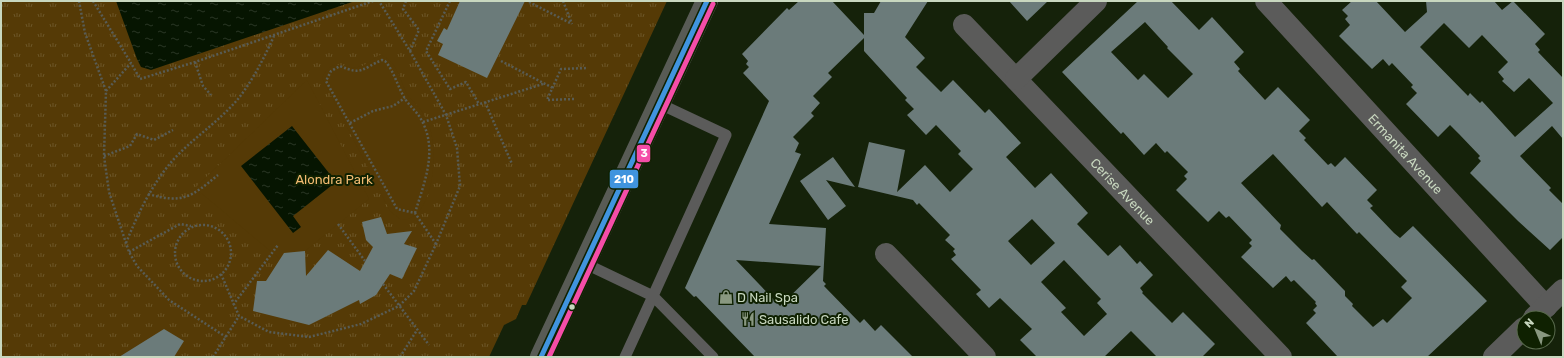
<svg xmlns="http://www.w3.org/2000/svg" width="1564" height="358" font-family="Rubik,sans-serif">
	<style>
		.park { fill: url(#park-tufts) }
		.pitch { fill: #553a06 }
		.water { fill: url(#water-ripples) }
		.building { fill: #6b7b7a; fill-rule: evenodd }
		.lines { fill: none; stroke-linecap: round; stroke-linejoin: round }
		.path { stroke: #585c55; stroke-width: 2.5; stroke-dasharray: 2 2; stroke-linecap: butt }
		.service { stroke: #5b5b5a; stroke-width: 11 }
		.minor { stroke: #5b5b5a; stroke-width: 22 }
		.tertiary { stroke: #5b5b5a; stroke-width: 22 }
		.primary { stroke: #585b55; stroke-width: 22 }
		.bus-1-casing { stroke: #0f2101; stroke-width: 8 }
		.bus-2-casing { stroke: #0f2101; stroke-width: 8 }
		.bus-1 { stroke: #4094de; stroke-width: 5 }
		.bus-2 { stroke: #f54da8; stroke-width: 5 }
		.bus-dot { fill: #c8d7bf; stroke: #0f2101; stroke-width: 1.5 }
		.labels { text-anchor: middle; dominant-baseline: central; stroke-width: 4; stroke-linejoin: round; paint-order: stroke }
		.street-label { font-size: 13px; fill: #c8d7bf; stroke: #0f2101 }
		.park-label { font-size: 13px; fill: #f2bb72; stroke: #0f2101 }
		.poi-label { font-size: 13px; fill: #c8d7bf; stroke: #0f2101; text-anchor: start }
		.line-badge { stroke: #0f2101; stroke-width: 1.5 }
		.badge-label { font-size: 11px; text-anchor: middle; font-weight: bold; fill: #fff }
	</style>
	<defs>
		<pattern id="park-tufts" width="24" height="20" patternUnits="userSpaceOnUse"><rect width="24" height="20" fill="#553a06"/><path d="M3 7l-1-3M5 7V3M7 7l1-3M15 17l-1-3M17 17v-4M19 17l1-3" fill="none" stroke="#6c5628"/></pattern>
		<pattern id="water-ripples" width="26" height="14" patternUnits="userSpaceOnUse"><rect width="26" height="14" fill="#061501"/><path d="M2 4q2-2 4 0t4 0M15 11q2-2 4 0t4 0" fill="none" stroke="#293624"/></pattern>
	</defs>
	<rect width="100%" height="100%" fill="#15220a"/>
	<path class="park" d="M1,1h666l-141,304h-4l-6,14 -12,6 -15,32h-488z"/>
	<path class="pitch" d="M380,55c17,5 20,25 27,39 2,4 7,7 10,11 6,6 12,19 14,27 6,23 3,88 -30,88l-11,-9 -68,-133c12,-25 23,-6 40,-12 6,-2 11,-8 18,-11z
		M307,80l62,119 -64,52 -25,8 -85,-71z"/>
	<path class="water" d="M116,1h239l-204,69 -10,-3 -4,-8z
		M292,126l44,56 -43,34 8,11 -8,6 -52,-67z"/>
	<path class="building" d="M460,1h65l-38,77 -49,-23 5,-11 -6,-3 7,-13 3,2z
		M799,1h33l32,34v-22h10l7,-12h47l-23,36 20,21 -9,9 25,25 12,-12 32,33 4,-4 32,34 -15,14 29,31 16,-15 37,40 -11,11 31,32 12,-11 17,19 3,-3 13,14 -13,13 3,4 -1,1 30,30 11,-11 32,32 -13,13h-45l-26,-26 -27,26h-67l-17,-17 12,-11 -32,-31 -11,10 -13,-14 5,-4 -30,-31 5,-4 -3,-4 2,-2 -10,-9 5,-5 -31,-32 -2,2 -4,-5 -55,-13 11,-45 36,8 -8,42 28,-27 25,27 23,-23 -15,-15 3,-3 -25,-26 -10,10 -19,-20 7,-6 -9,-9 2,-2 -43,-47v-13l-36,35 4,4 -19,19 7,7 -9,10 3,3 -21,21 6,6 -4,9 6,2 -32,70 57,4 -3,53 3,3 -2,2 36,37 4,-4 11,12 6,-6 32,32h-158l-59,-61 -2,1 -9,-9 84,-187 -26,-28 6,-6 -3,-3 2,-3 -6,-7 45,-46 2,2zM1032,219l23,24 -24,22 -23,-24zM736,260l85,6 -41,40zM1064,260l37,39 -4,4 10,11 -23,22 -23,-24 5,-4 -25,-26z
		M1009,1h39l-21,20z
		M1138,1h33l28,29 13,-13 32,35 -10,10 6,7 -2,2 27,29 13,-13 32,33 -11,11 7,7 -2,2 24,25 3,-2 4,4 10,-10 32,33 -10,10 6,6 -3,2 24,25 6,5 13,-12 74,75 -60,56h-89l-32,-34 10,-10 -3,-3 4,-4 -2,-3 1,-1 -22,-22 -3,2 -5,-6 -13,12 -32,-31 11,-11 -3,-3 3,-3 -23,-24 -3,2 -7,-7 -11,11 -32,-32 11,-11 -3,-3 4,-4 -21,-21 -2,2 -9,-10 -12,12 -21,-23 -2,2 -59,-62zM1145,22l23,25 -1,1 26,26 -25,24 -24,-24 -6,6 -27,-28zM1273,154l49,53 5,-5 30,32 2,-2 48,49 -6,6 11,11 -25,25 -4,-4 -10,8 -21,-21 1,-2 -8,-8v-5l-31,-32 -2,1 -10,-9 -22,-22 1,-4 -40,-42z
		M1352,1h24l29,31 22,-20 -1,-11h68l8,9 11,-9 32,33 -10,10 5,6 -2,2 25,26v61l-11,-13 -32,30 31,32 -2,2 14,14v33l-13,13 -32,-29 -48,-48 11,-12 -3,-3 2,-2 -21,-22 -9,-9 -12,12 -32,-33 11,-11 -6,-6 2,-2 -21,-22 -3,3 -6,-7 -11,10 -33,-33 11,-11 -5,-6 3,-3 -6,-6zM1444,23l25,25 13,-13 26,27 -10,10 6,7 -2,2 12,11 15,-14 24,25 -38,34 -33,-36 -2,2 -10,-10 -2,3 -48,-49z
		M833,157l22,30 -29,-7 20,26 -18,14 -28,-39z
		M381,217l6,17 25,-3 -8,13 13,4 -15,31 -12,-5 -14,21 -16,9 -1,-4 -50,25 -56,-14 4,-30h9l18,-28 21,-2 1,25 22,-26 32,21 13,-24 -7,-7 -4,-18z
		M164,329l20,12 -10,16h-55z"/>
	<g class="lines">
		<path class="path" d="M79,1l6,32 21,58 -2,65 5,36 20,60 8,14 32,34 57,37
			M93,1l38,62
			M406,1l-3,8 16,21 -9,21
			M450,1l-24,50 24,38 16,-7 13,22
			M563,1l9,23
			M529,2l43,22
			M501,61l52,27
			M195,62l8,24 8,9
			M106,91l25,-28 9,16 55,-17 178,-61
			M574,99l-27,1 14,-31 27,-1
			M485,102l27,62
			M423,122l120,-38
			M350,123l23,-12 20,-5 12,-8
			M104,156l26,-10 7,-12 17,6 19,-10
			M148,194c35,10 43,3 70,-19
			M415,213c9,-30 23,-62 7,-92 -5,-10 -14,-16 -18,-24 -7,-12 -10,-26 -19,-36l-3,-1c-19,8 -20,16 -42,6l-9,5 -5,10 71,128 18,4 21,31
			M338,224l27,37
			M175 253a28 28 0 1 1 56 0a28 28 0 1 1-56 0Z
			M126,243c11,-27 23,-53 42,-77 20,-25 49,-42 70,-67 15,-19 26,-41 36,-63
			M129,252l51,-28 11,2
			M221,274l18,42 30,16 40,5 52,-13 38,-18 15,-15 22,-47 24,-58 -3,-38 -11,-33 -36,-64 -31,-50
			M383,284l46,61
			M233,305l45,-60
			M213,357l26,-41
			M400,357l17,-27"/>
		<path class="service" d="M660,104l66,31 -73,161 60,61
			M586,264l67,32 -28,61"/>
		<g class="minor">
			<path id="s1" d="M1266,1l280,306"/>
			<path id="s2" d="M964,25l317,332"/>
			<path d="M1016,79l80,-78"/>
			<path d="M886,254l99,103"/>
		</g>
		<path class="tertiary" d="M1534,318l29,-28
			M1494,357l30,-29"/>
		<path class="primary" d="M541,357l166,-356"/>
		<defs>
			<path id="bus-1" d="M541,357l166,-356"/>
			<path id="bus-2" d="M549,357l164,-353"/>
		</defs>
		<use href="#bus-1" class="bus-1-casing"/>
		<use href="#bus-2" class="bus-2-casing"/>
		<use href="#bus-1" class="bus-1"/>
		<use href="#bus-2" class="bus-2"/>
	</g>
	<defs>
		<symbol id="shop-bare" viewBox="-9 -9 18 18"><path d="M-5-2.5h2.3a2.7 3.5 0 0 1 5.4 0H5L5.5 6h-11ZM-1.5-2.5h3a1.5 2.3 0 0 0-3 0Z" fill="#899880" stroke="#0f2101" stroke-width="2.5" paint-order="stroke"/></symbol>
		<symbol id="restaurant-bare" viewBox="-9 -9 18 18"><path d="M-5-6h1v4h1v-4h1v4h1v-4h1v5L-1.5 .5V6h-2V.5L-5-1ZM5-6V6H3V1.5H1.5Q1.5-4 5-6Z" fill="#899880" stroke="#0f2101" stroke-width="2.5" paint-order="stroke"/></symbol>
	</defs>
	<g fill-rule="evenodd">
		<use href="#shop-bare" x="716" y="287" width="20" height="20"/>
		<use href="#restaurant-bare" x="738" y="309" width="20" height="20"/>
	</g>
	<circle class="bus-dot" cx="572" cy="307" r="3.5"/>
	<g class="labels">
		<g class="street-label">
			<text stroke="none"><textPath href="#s1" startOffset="207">Ermanita Avenue</textPath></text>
			<text stroke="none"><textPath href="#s2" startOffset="230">Cerise Avenue</textPath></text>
		</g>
		<g class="park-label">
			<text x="334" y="179">Alondra Park</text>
		</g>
		<g class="poi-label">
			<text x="737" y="297">D Nail Spa</text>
			<text x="759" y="319">Sausalido Cafe</text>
		</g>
	</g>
	<g class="line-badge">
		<rect x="636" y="144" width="15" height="19" rx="4" fill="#f54da8"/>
		<rect x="609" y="169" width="30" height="20" rx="4" fill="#4094de"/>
	</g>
	<g class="badge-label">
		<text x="644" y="157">3</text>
		<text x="624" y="183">210</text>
	</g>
	<rect width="1564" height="358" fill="none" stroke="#c8d7bf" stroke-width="4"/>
	<g transform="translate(1536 330) rotate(316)"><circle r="19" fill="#0f2101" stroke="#596a4d"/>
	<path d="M0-3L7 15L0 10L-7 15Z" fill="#899880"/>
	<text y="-6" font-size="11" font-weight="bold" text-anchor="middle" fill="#c8d7bf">N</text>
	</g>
</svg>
